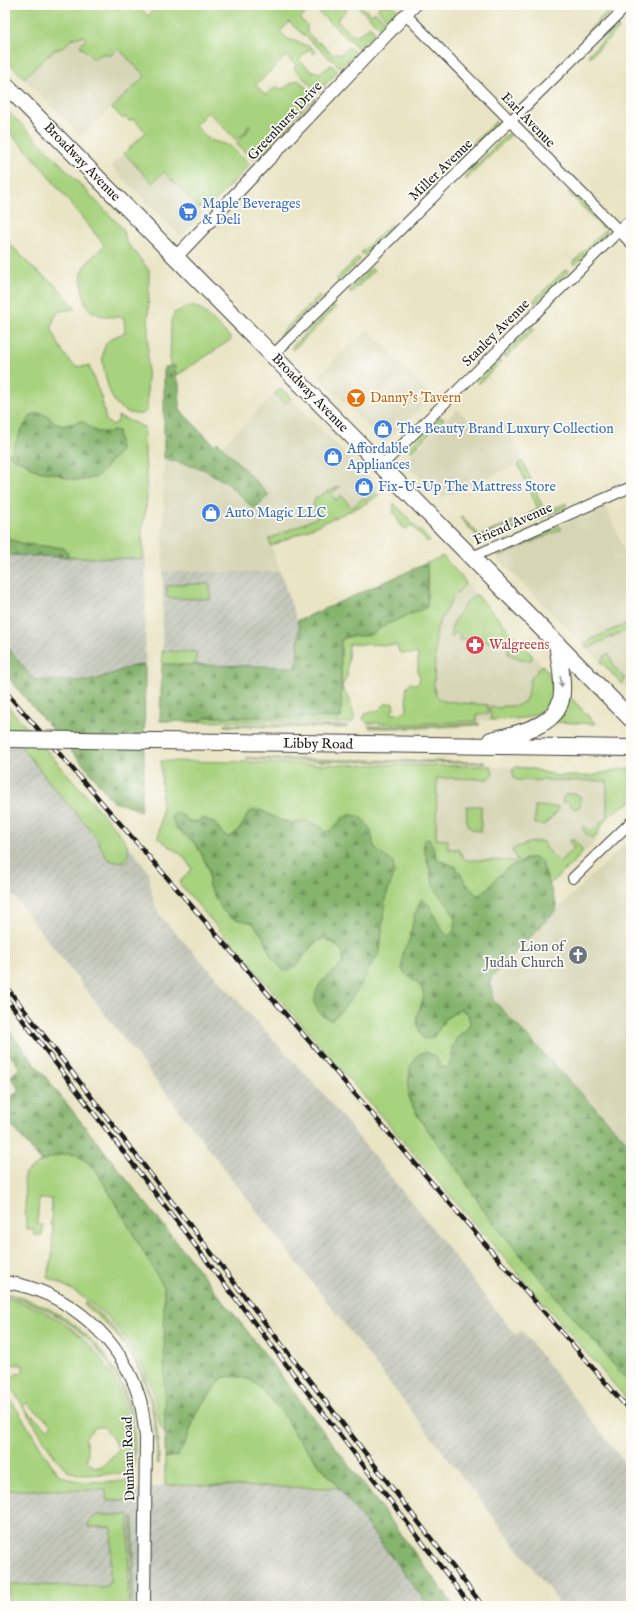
<svg xmlns="http://www.w3.org/2000/svg" width="636" height="1611" font-family="'IM FELL English',serif">
	<style>
		.built { fill: #d6d5b5 }
		.industrial { fill: url(#industrial-furrows) }
		.green { fill: #a7d27e; stroke: #62774d; fill-rule: evenodd }
		.forest { fill: url(#forest-firs); stroke: #506844 }
		.lines { fill: none; stroke-linecap: round; stroke-linejoin: round }
		.minor-casing { stroke: #3b3a35; stroke-width: 12 }
		.tertiary-casing { stroke: #3b3a35; stroke-width: 14 }
		.primary-casing { stroke: #3b3a35; stroke-width: 18 }
		.minor { stroke: #fff; stroke-width: 10 }
		.tertiary { stroke: #fff; stroke-width: 12 }
		.primary { stroke: #fff; stroke-width: 16 }
		.rail-casing { stroke: #1c1c1c; stroke-width: 4.5 }
		.rail { stroke: #fdfcf7; stroke-width: 3; stroke-dasharray: 9; stroke-linecap: butt }
		.primary-bridge-casing { stroke: #3b3a35; stroke-width: 18; stroke-linecap: butt }
		.primary-bridge { stroke: #fff; stroke-width: 16 }
		.oneway { fill: #999 }
		.labels { text-anchor: middle; dominant-baseline: central; stroke-width: 3.5; stroke-linejoin: round; paint-order: stroke }
		.street-label { font-size: 14px; fill: #1c1c1c; stroke: #fdfcf7 }
		.shop-label { font-size: 14px; fill: #366cbe; stroke: #fdfcf7; text-anchor: start }
		.food-label { font-size: 14px; fill: #c56008; stroke: #fdfcf7; text-anchor: start }
		.health-label { font-size: 14px; fill: #be3a42; stroke: #fdfcf7; text-anchor: start }
		.worship-label { font-size: 14px; fill: #5b616d; stroke: #fdfcf7; text-anchor: end }
	</style>
	<defs>
		<pattern id="industrial-furrows" width="10" height="10" patternUnits="userSpaceOnUse"><rect width="10" height="10" fill="#c3c6b9"/><path d="M-1 1l2-2M0 10L10 0M9 11l2-2" fill="none" stroke="#a7aa9e"/></pattern>
		<pattern id="forest-firs" width="22" height="20" patternUnits="userSpaceOnUse"><rect width="22" height="20" fill="#85b46d"/><path d="M5 1l3.5 6h-7zM16 11l3.5 6h-7z" fill="#6c9259"/></pattern>
	</defs>
	<rect width="100%" height="100%" fill="#fdfcf7"/>
	<filter id="ink" filterUnits="userSpaceOnUse"><feTurbulence type="fractalNoise" baseFrequency=".025" numOctaves="2"/><feDisplacementMap in="SourceGraphic" scale="8" xChannelSelector="R" yChannelSelector="G"/><feConvolveMatrix kernelMatrix="1 2 1 2 8 2 1 2 1" color-interpolation-filters="sRGB"/></filter>
	<filter id="wash" filterUnits="userSpaceOnUse"><feTurbulence type="fractalNoise" baseFrequency=".012" numOctaves="4" result="noise"/><feDisplacementMap in="SourceGraphic" scale="16" xChannelSelector="R" yChannelSelector="G"/><feGaussianBlur stdDeviation="0.9" result="paint"/><feColorMatrix in="noise" values="0 0 0 0 0 0 0 0 0 0 0 0 0 0 0 0 0 1.4 0 .05"/><feComposite in="paint" operator="in"/></filter>
	<g filter="url(#wash)">
		<rect width="100%" height="100%" fill="#e9e4c4"/>
		<path class="built" d="M88,17l58,59 -65,60 -57,-58z
			M124,153l28,30 11,-11 41,41 -23,23 -3,-2 -67,-68z
			M368,329l65,68 -49,46 -66,-67z
			M280,388l104,105 -23,13 -90,40 9,26 -117,-1 1,-113 41,12 23,14 26,25 5,-24 -37,-39z
			M457,409l12,11 12,14 25,-12 17,40 -83,37 -36,-37z
			M605,505l26,61v127l-45,-46 6,-8 -8,6 -87,-87 3,-5 5,-3z
			M457,572l55,63 36,36 4,15 -1,11 -6,11 -10,7 -5,2 -18,2 -84,4 -1,-116z
			M437,766l89,1 28,8 37,1 29,-7h11v33l-12,6 -18,18 -8,18 -37,35 -11,-32 -12,-5 -20,7 -1,2 6,10 -53,-1 -7,-11h-10l-12,-10z
			M631,838v308l-138,-146 -3,-21 51,-54z"/>
		<path class="industrial" d="M5,555l141,4 -1,122 -111,-1 -29,-36z
			M163,571l117,1 19,54 -1,41 -136,-3z
			M5,726l58,73 24,26 16,26 26,2 -3,-11 23,31 3,23 4,12 7,11 162,177 105,129 85,110 7,-4 109,140v135h-69l-557,-721z
			M165,1485l174,3 90,118h-424v-118l124,3z"/>
		<path class="green" d="M5,5h104l5,5 5,-5h18l11,11 11,-11h148l-3,3 4,3 -8,8 7,6v7l11,11 1,-1 14,13 3,-3 2,2h3l8,-7 6,6 -14,15 -52,-46 -9,10 8,7 23,8 5,5 -2,2 -5,-5 -10,11 14,13 2,-2 3,2 4,-1 9,-7 7,6 -20,21 -24,-23 2,-4 -10,-9 -30,29 9,10 12,-9 3,3c7,0 11,-8 19,-9l15,16 -60,64 -18,-16 11,-12 3,-7 -1,-1 -4,9 -9,7 -28,-28 -13,13 15,15 20,6 20,18 -42,44 -4,-4 -5,4 -35,-36 -12,11 -28,-30 22,-21 -13,-13 -4,2 -4,-4 -2,2 -11,-11 33,-32 -27,-28 -8,8c-7,-5 -11,-1 -16,4l-14,-14 6,-7 -3,-3 -10,2 -9,9 -11,4 -29,27 -19,-19z
			M311,5h29l7,4 -10,12 15,14 2,-2 2,2 7,-3 7,-6 5,6 -16,17z
			M356,5h4l11,10 4,-3 11,9 -7,6z
			M381,5h12l4,4 -10,10 -10,-10z
			M613,5h5l-29,29 -3,-1z
			M616,27l3,2 -29,28 -1,-3z
			M316,98l-57,63 -2,-1z
			M5,108l52,52 66,69 3,12 23,29 -2,140 -4,4c-27,2 -33,-18 -38,-40 -2,-9 -4,-19 0,-28 4,-8 11,-10 20,-13l-1,-15c-11,-2 -22,0 -31,-6 -6,-3 -8,-10 -9,-16 -8,-28 3,-32 20,-51l-70,-87 -29,-30z
			M496,121l-1,6 -38,38 -3,-3z
			M510,134v2l-44,44 -1,-4 41,-41z
			M571,191l32,32 1,4 -1,1 -35,-36z
			M391,224l1,4 -27,27 -4,-2z
			M606,229l-1,7 -30,29 -3,-2z
			M5,239l29,30 24,18 18,22 -17,2c-4,5 -6,9 -7,15 -1,8 16,37 24,40 4,1 9,0 13,0l13,34 4,21 6,4 6,-3v-6l26,11 3,73 -5,31 2,28 -77,-2 1,-3 -15,-8 -12,1 -18,-3 -18,-7zM49,417c10,14 20,7 33,4 4,2 9,8 13,10 6,3 16,0 23,0l2,20 -5,6 -4,3 -6,9 -8,8 -14,3h-9l-21,-7 -11,-1 -8,-3 -10,-7 -11,-3 -4,-4 4,-5 8,-18z
			M358,257l2,3 -21,21 -3,-2z
			M371,268l3,3 -23,22 -2,-3z
			M566,269l2,3 -32,31 -3,-2z
			M319,295l2,3 -40,39 -2,-2z
			M189,306l12,3 31,30 -56,37 -1,-9h-5l1,-46 3,-8z
			M333,306l3,2 -43,42 -2,-2z
			M531,327l4,2 -30,29 -2,-3z
			M498,360l3,2 -22,22 -2,-3z
			M280,388l11,10 -6,6 -11,-10z
			M440,417l4,2 -33,33 -3,-3z
			M523,462l21,48 -15,7 -1,-3 10,-5 -20,-45z
			M340,486l-9,8 5,6 5,-5 11,13 11,-10 2,2 11,-7 2,3 -17,10 -90,40 -2,-7 49,-22 -5,-12 2,-7z
			M394,503l36,38h-4l-15,-16 -4,4 -5,-2 -9,-16z
			M566,503v4l-34,15 -2,-3z
			M462,517l18,19 35,-16 1,2 -37,16 -19,-20z
			M518,525l1,3 -36,16 -2,-3z
			M559,526l3,3 -62,27h-2l7,-6z
			M443,556l22,25 -1,5 -10,10 -16,29 -2,7 -2,57 2,6 6,6 46,4v9h-11v7l-68,3 -42,-1 -4,-4 2,-5 14,-4 6,-6 8,-1 1,5 -3,5c4,2 13,0 16,-3l-1,-16 1,-8 3,-3 7,1 2,-2 1,-6 -2,-2v-20l-16,-1 -3,-1 -2,-7 -48,-1 -2,32 -5,10 2,6 5,5 5,19v4l-3,3 -103,-2 -53,1 14,-5 132,1v-78l10,-4 21,-2 13,-9 42,-18v-44z
			M179,584h31v15l-43,-1v-12z
			M477,595l56,61 -2,4c-8,2 -16,-4 -23,-6v-11l-49,-3h-1l3,-5 -5,-3 -3,4 -3,1c-1,-10 17,-41 27,-42z
			M626,624l5,1v3l-31,14 -12,7 -4,-4 8,-6z
			M162,651l34,1v13l-34,-1z
			M606,654h3l5,12 11,13 -3,5 -21,-22z
			M542,665c7,7 11,16 10,26 -4,31 -38,28 -61,29l-1,-13 12,1 1,-2h13l8,-4 4,-8 3,-16z
			M568,697l3,1 25,26 -41,-2z
			M5,703l116,132c6,8 11,18 4,26l-9,1 -6,-2 -4,-3 -9,-18 -10,-14 -24,-26 -58,-73z
			M479,723v2l-65,3h-44l-2,-2h41z
			M248,724l100,2 -2,2 -122,-2v-1z
			M246,758l237,4 3,1 -204,-2z
			M161,761l91,1 37,2 202,2 2,8 -4,5 -52,-1 -1,61 12,1v9h10l7,11 53,1 -6,-10 1,-2c9,-4 23,-10 32,-6v5l14,14 15,-14 -4,-5v-3h4c4,5 10,8 7,15l-32,30 -7,-22 -16,-5 -7,6 -8,2 -26,26 -8,4 -11,-13 -10,-16 -18,-7 -5,-13 -7,11c4,9 4,20 9,29 6,13 36,36 13,49l-8,-7 -11,-23 -10,-3 -1,5 -3,6 -6,27 -6,11v19c5,4 12,7 15,12 12,15 1,20 -1,33 0,6 2,12 4,18h15l9,-15 15,-10 8,5 2,9 -4,8 -7,4 -7,12v13l-5,9 -7,-3 -30,36 10,17 41,56 28,43 142,167v19l-452,-521 13,-14 -9,-13 -25,-18 4,-27zM261,810l15,9 17,4 9,-2 20,7 4,4 7,-2 9,-12 26,8c4,6 3,12 5,18 2,7 13,15 19,17l-2,24 -5,14 -5,52 -11,18 -10,19 -19,25 -9,7 -9,-4 -7,-21 9,-16 18,-15c5,-14 -7,-19 -17,-26 -17,5 -19,20 -31,29l-22,-9 -8,-20 -11,-15 -20,-5 -7,-5 -17,-26v-17l-8,-17 -7,-11 -18,-14 -4,-10 1,-4 6,-2c7,8 15,14 23,6 5,2 11,4 15,8 4,5 5,9 12,11 10,-4 15,-14 19,-24z
			M515,767l15,1 27,8h34l29,-7h11v33c-14,5 -30,20 -35,35l-3,1 -5,-2 -6,-7 3,-3 6,6 16,-16v-35l-89,-1 -3,-1 -2,-4v-7z
			M566,794h10l4,2 1,5 -1,6 -6,2 -7,-8 -4,3v-6z
			M467,806h14v25c-17,0 -14,-12 -14,-25z
			M535,806l23,1v4l-14,14 -9,-1z
			M72,1153c12,5 19,12 27,22l65,112 1,145c-3,-2 -3,-1 -4,-4 -5,-16 -5,-33 -12,-48 -21,-49 -53,-81 -102,-103l5,-20 1,-32h-2l1,-26h-13l-2,25 6,1 -1,10h-8v-6h-8l-2,-55c17,-13 27,-19 48,-21z
			M5,1293c64,14 116,61 128,127 3,16 2,33 1,49l-2,2c0,-15 1,-31 -1,-46 -9,-68 -61,-115 -126,-129z
			M5,1298c65,15 116,63 124,132 1,14 1,29 0,43l-47,2 -15,-4 -12,-14 -46,-73c1,-7 6,-11 14,-11v-8l-18,-1zM26,1403l26,21 -4,5 -24,-20 -1,-3zM97,1427h6l3,2 13,20 -17,18h-8l-7,-7 1,-9 -3,-13 6,-7z
			M85,1301c55,44 74,93 74,163l-2,-1c-1,-70 -17,-113 -72,-158z
			M235,1376l17,4 17,17 14,17 12,21 44,53 -174,-3v-27l12,-2 8,-12 12,-33 26,-34z
			M5,1391l52,82c18,13 51,8 72,8v19h-23v-10h-101z
			M99,1515h30l-1,91h-119l1,-22 96,3 4,-6 2,-54h-24l1,-6z
			M132,1517l2,2 -1,87h-2z"/>
		<path class="forest" d="M175,366l1,12 3,5 1,27 34,35 4,-3 51,53 -15,14 -26,-25 -23,-14 -41,-12v-91z
			M41,413l8,4 4,6 9,3 20,-5c4,2 9,8 13,10 6,3 16,0 23,0l2,20 -5,7 -4,2 -6,9 -8,8 -14,3h-9l-21,-7 -11,-1 -8,-3 -10,-7 -11,-3 -4,-4c6,-7 8,-16 12,-24 3,-6 8,-11 11,-17z
			M5,537l18,7 41,4 4,6 -1,3 -62,-2z
			M427,563v44l-42,18 -13,9 -7,2h-14l-10,4v78l-132,-1 -14,5 -35,-1 2,-57 135,3 2,-41 -2,-5z
			M5,644l29,36 57,1 42,-15 12,-1 -1,106 -4,41 -10,-6 -17,-4 -28,-36 -42,-47 -31,-37 -7,-9z
			M255,810c11,0 19,9 30,12 8,2 17,-2 26,0 7,2 10,6 15,10 11,-2 13,-16 25,-17 10,-1 19,11 21,19 1,4 0,9 2,12 4,7 13,12 19,16l1,12 -9,25 -5,52 -11,18 -10,19 -19,25 -9,7c-18,-7 -21,-21 -10,-37 5,-7 15,-12 21,-19 5,-14 -6,-19 -17,-26 -19,5 -22,31 -41,33l-12,-13 -8,-20 -11,-15 -20,-5 -10,-7 -14,-24v-17l-8,-17 -7,-11 -18,-14 -4,-10v-3l5,-3c10,4 13,17 25,6 5,2 12,4 15,8 4,4 5,9 12,11 10,-4 15,-14 19,-24z
			M429,839l4,8 5,13 18,7 10,16 11,13c14,-7 20,-23 34,-30 2,-2 6,-1 9,-3 7,-4 14,-10 22,0 4,16 12,30 15,46l-67,70 3,21 138,146v239l-142,-167 -28,-43 -41,-56 -10,-17 -2,-14 2,-21 8,-12 8,-3 9,4 5,10 7,2 5,-8v-13l7,-12 7,-4 4,-8 -2,-9 -8,-5 -15,10 -11,18 -10,2c-5,-7 -9,-19 -6,-27 3,-7 7,-12 5,-21 -4,-11 -16,-12 -21,-22l1,-17 6,-11 6,-27 3,-6 3,-9c14,6 15,28 27,37l5,-4 2,-5c1,-18 -10,-22 -19,-37 -5,-7 -4,-15 -6,-24 -3,-9 -8,-16 -6,-26z
			M5,1026l243,306 135,178 71,96h-25l-100,-131 -34,-40 -12,-21 -14,-17 -17,-17 -17,-4 -12,1 -26,34 -12,33 -8,12 -12,2 -1,-171 -65,-112c-20,-25 -29,-25 -58,-14l-35,-43 5,-21 9,-7 -10,-13 10,-9 -15,-20z"/>
	</g>
	<g filter="url(#ink)">
		<g class="lines">
			<defs>
				<path id="minor" d="M406,15l225,228
					M273,355l355,-350
					M381,466l250,-247
					M472,557l159,-70
					M573,878l58,-56"/>
				<path id="tertiary" d="M176,257l239,-252
					M5,1282c63,9 117,57 135,118 3,12 4,24 6,37l-2,169"/>
				<path id="primary" d="M5,84l626,635
					M491,740c27,-7 70,-13 71,-48 1,-16 -3,-33 -5,-49
					M230,742l401,6"/>
			</defs>
			<use href="#minor" class="minor-casing"/>
			<use href="#tertiary" class="tertiary-casing"/>
			<use href="#primary" class="primary-casing"/>
			<use href="#minor" class="minor"/>
			<use href="#tertiary" class="tertiary"/>
			<use href="#primary" class="primary"/>
			<defs>
				<path id="rail" d="M5,691l626,721
					M5,985l478,621
					M5,997l466,609"/>
			</defs>
			<use href="#rail" class="rail-casing"/>
			<use href="#rail" class="rail"/>
			<defs>
				<path id="primary-bridge" d="M5,739l225,3"/>
			</defs>
			<use href="#primary-bridge" class="primary-bridge-casing"/>
			<use href="#primary-bridge" class="primary-bridge"/>
		</g>
		<defs><path id="oneway-solid" d="M-6-.8H1V-3.2L6.5 0L1 3.2V.8H-6Z"/></defs>
		<use class="oneway" href="#oneway-solid" transform="translate(561 682) rotate(84)"/>
	</g>
	<defs>
		<symbol id="supermarket-disc" viewBox="-11 -11 22 22"><circle r="9.5" fill="#3f7fe0" stroke="#fdfcf7"/><path d="M-6-5.5h2.5l.6 2H6L4.5 2H-2.5L-4.4-4H-6ZM-1.5 3.2a1.3 1.3 0 1 0 .1 0ZM3 3.2a1.3 1.3 0 1 0 .1 0Z" fill="#fff"/></symbol>
		<symbol id="bar-disc" viewBox="-11 -11 22 22"><circle r="9.5" fill="#e8710a" stroke="#fdfcf7"/><path d="M-6-5H6L.8 .8V4.5H3.5V6h-7V4.5H-.8V.8Z" fill="#fff"/></symbol>
		<symbol id="shop-disc" viewBox="-11 -11 22 22"><circle r="9.5" fill="#3f7fe0" stroke="#fdfcf7"/><path d="M-5-2.5h2.3a2.7 3.5 0 0 1 5.4 0H5L5.5 6h-11ZM-1.5-2.5h3a1.5 2.3 0 0 0-3 0Z" fill="#fff"/></symbol>
		<symbol id="pharmacy-disc" viewBox="-11 -11 22 22"><circle r="9.5" fill="#e0444e" stroke="#fdfcf7"/><path d="M-2-6h4v4h4v4h-4v4h-4v-4h-4v-4h4Z" fill="#fff"/></symbol>
		<symbol id="church-disc" viewBox="-11 -11 22 22"><circle r="9.5" fill="#6b7280" stroke="#fdfcf7"/><path d="M-1.2-6h2.4v3.5h3.3v2.4h-3.3V6h-2.4V-.1h-3.3v-2.4h3.3Z" fill="#fff"/></symbol>
	</defs>
	<g fill-rule="evenodd">
		<use href="#supermarket-disc" x="177" y="201" width="22" height="22"/>
		<use href="#bar-disc" x="345" y="387" width="22" height="22"/>
		<use href="#shop-disc" x="372" y="418" width="22" height="22"/>
		<use href="#shop-disc" x="322" y="446" width="22" height="22"/>
		<use href="#shop-disc" x="353" y="476" width="22" height="22"/>
		<use href="#shop-disc" x="200" y="502" width="22" height="22"/>
		<use href="#pharmacy-disc" x="464" y="634" width="22" height="22"/>
		<use href="#church-disc" x="567" y="944" width="22" height="22"/>
	</g>
	<g class="labels">
		<g class="street-label">
			<text transform="translate(528 120) rotate(46)">Earl Avenue</text>
			<text transform="translate(285 121) rotate(-47)">Greenhurst Drive</text>
			<text transform="translate(82 162) rotate(46)">Broadway Avenue</text>
			<text transform="translate(441 170) rotate(-44)">Miller Avenue</text>
			<text transform="translate(496 333) rotate(-45)">Stanley Avenue</text>
			<text transform="translate(310 393) rotate(46)">Broadway Avenue</text>
			<text transform="translate(513 524) rotate(-24)">Friend Avenue</text>
			<text transform="translate(318 744) rotate(1)">Libby Road</text>
			<text transform="translate(129 1459) rotate(-92)">Dunham Road</text>
		</g>
		<g class="shop-label">
			<text x="202" y="204">Maple Beverages<tspan x="202" dy="16">&amp; Deli</tspan></text>
			<text x="397" y="429">The Beauty Brand Luxury Collection</text>
			<text x="347" y="449">Affordable<tspan x="347" dy="16">Appliances</tspan></text>
			<text x="378" y="487">Fix-U-Up The Mattress Store</text>
			<text x="225" y="513">Auto Magic LLC</text>
		</g>
		<g class="food-label">
			<text x="370" y="398">Danny’s Tavern</text>
		</g>
		<g class="health-label">
			<text x="489" y="645">Walgreens</text>
		</g>
		<g class="worship-label">
			<text x="564" y="947">Lion of<tspan x="564" dy="16">Judah Church</tspan></text>
		</g>
	</g>
	<rect width="636" height="1611" fill="none" stroke="#fdfcf7" stroke-width="20"/>
</svg>
